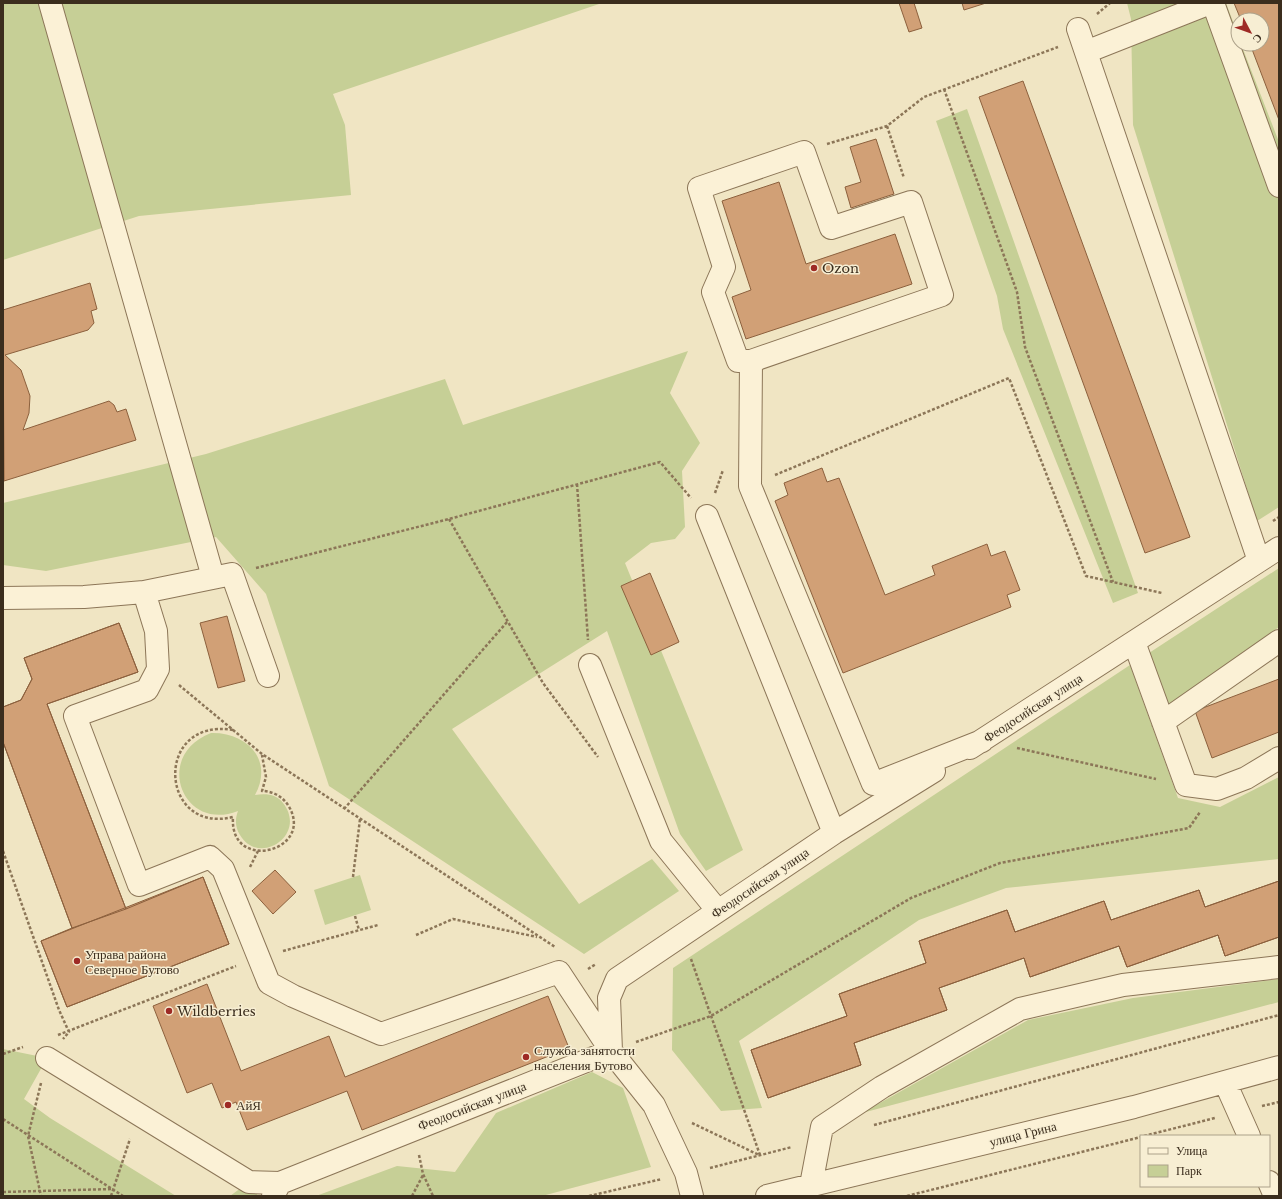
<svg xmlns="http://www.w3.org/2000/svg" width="1282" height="1199" font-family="'Libre Baskerville',serif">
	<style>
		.green { fill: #c6cf96 }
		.building { fill: #d1a076; stroke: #8c603d }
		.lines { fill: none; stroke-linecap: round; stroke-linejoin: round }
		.minor-casing { stroke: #8c7658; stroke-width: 24 }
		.path { stroke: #8c7658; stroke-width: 2.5; stroke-dasharray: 3 2; stroke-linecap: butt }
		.minor { stroke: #fbf1d6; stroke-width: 22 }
		.poi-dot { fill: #9e2a25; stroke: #f7eed3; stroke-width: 1.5 }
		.labels { text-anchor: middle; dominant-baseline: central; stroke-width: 3; stroke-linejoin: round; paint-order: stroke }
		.poi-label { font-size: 13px; fill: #3b2d1d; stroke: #f7eed3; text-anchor: start }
		.street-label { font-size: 13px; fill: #3b2d1d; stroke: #f7eed3 }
	</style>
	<rect width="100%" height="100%" fill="#f0e5c3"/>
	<path class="green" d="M3,3h599l-269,91 12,31 6,70 -212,21 -136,44z
		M1127,3h99l12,32v9h3l38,98v365l-22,14 -124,-396 -2,-106z
		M967,109l171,484 -25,10 -110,-274 -6,-33 -61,-175z
		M688,351l-18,42 30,50 -18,28 3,56 -10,12 -24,4 -26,20 118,287 -37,21 -26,-37 -73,-203 -155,98 127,175 73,-45 27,32 -95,63 -255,-168 -63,-192 -50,-57 -170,34 -43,-6v-62l203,-49 239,-75 18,46z
		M1279,568v59l-112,79 -18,-53z
		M1130,665l48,133 42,9 59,-30v82l-273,29 -87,32 -180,121 23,67 -41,3 -49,-61 1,-82z
		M211,733c36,-1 63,27 44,62 10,-2 22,-1 28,8 25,32 -24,64 -43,32 -5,-8 -5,-16 -2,-24 -56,22 -85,-56 -27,-78z
		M360,875l11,35 -46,15 -11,-35z
		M1279,979v23l-417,111 166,-93 105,-22z
		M3,1049l44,9 -23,41 26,19 126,78h-173z
		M592,1072l31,16 28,79 -109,29h-226l81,-30 58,6 41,-59z
		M249,1182l9,14h-28z"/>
	<path class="building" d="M899,3h15l8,25 -13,4z
		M962,3h24l-22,7z
		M1234,3h45v117l-29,-76h12v-24h-21z
		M1023,81l167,456 -45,16 -166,-456z
		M876,139l18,55 -43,14 -6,-21 16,-5 -11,-35z
		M779,182l27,82 89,-30 17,50 -166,55 -14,-42 19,-7 -29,-89z
		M90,283l7,26 -6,2 3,12 -6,7 -83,25 16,15 9,26 -1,17 -6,17 86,-29 5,4 3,7 9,-3 10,31 -132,41 -1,-171z
		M822,468l5,14 12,-4 46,117 50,-20 -3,-9 55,-22 4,12 14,-5 15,39 -13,5 4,12 -168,66 -68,-172 13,-6 -4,-12z
		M650,573l29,69 -28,13 -30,-69z
		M227,616l18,65 -27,7 -18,-65z
		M119,623l19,49 -91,32 79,205 -54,19 -69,-186v-35l18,-7 11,-21 -8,-21z
		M119,623l19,49 -91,32 79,205 77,-32 26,67 -162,63 -26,-66 31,-13 -69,-186v-35l18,-7 11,-21 -8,-21z
		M1279,679v53l-67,26 -17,-47z
		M275,870l21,22 -23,22 -21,-23z
		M203,877l26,67 -162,63 -26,-66z
		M1279,881v56l-54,19 -7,-21 -91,32 -8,-21 -89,31 -6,-19 -85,30 8,22 -93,33 7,22 -93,33 -17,-48 96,-34 -8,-22 87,-31 -7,-22 88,-31 8,22 89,-31 7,19 88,-30 6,17z
		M1279,881v56l-54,19 -7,-21 -91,32 -8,-21 -89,31 -6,-19 -85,30 8,22 -93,33 7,22 -93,33 -17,-48 96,-34 -8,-22 87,-31 -7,-22 88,-31 8,22 89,-31 7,19 88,-30 6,17z
		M207,984l34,87 88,-35 16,41 203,-81 21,52 -207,82 -15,-39 -100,39 -11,-28 -14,6 -10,-25 -25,10 -34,-87z"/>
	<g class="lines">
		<defs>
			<path id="minor" d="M50,3l163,574
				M1213,3l66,183
				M1078,29l181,532
				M1086,52l124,-49
				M751,361l191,-66 -31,-93 -80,26 -27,-76 -105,36 25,79 -11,25 25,69h13l-1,125 123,298 109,-43
				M707,516l127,317
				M144,592l88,-18 36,102
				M3,598l81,-1 60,-5 12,39 2,38 -11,21 -72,26 64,169 71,-28 13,12 46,114 24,13 88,38 178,-62 52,79 43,54 32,68 6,23
				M1134,642l52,143 31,4 29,-11 33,-20
				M590,665l71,176 57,70
				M1163,722l116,-81
				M970,748l309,-200
				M47,1058l202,124 31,1
				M1225,1082l24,54
				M1269,1182l6,14
				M811,1185l11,-58 60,-40 138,-78 103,-24 156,-18
				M273,1196l7,-13 331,-132 -2,-53 8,-19 217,-146 100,-62
				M767,1196l367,-89 145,-40"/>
		</defs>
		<use href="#minor" class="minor-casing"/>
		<path class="path" d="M1097,14l13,-11
			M944,89l73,203 8,55 88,235
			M887,126l17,52
			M827,144l60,-18 37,-29 134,-50
			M775,475l234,-97 77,198 76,17
			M577,484l11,156
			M715,493l8,-23
			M449,519l94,164 55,74
			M1273,521l6,-4
			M256,568l193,-49 211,-57 31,36
			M179,685l83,69 293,193
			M233,730c-80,-13 -74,105 0,87 -4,57 84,34 55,-12 -6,-9 -16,-14 -26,-14l4,-14 -4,-22
			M1017,748l139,31
			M344,809l163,-187
			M3,851l56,159 10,22 -6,7
			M250,867l8,-16
			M353,877l7,-58
			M355,916l4,14
			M416,935l37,-16 84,18
			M283,951l95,-26
			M691,959l69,196
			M588,969l8,-5
			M58,1035l178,-69
			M636,1042l75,-26 200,-118 89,-35 189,-35 11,-16
			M3,1054l20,-7
			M41,1083l-13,53 13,60
			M1262,1106l17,-4
			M3,1119l120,77
			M692,1123l67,32
			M874,1125l405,-110
			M1144,1136l71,-18
			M419,1155l4,19 10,22
			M710,1168l82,-21
			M3,1192l110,-3
			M111,1196l19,-57
			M412,1196l11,-21
			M589,1196l73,-17
			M907,1196l234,-59"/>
		<use href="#minor" class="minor"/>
	</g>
	<g class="poi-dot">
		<circle cx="814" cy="268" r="4"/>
		<circle cx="77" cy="961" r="4"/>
		<circle cx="169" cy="1011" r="4"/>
		<circle cx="526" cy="1057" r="4"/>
		<circle cx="228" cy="1105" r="4"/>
	</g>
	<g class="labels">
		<g class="poi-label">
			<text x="822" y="268">Ozon</text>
			<text x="85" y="954">Управа района<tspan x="85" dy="15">Северное Бутово</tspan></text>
			<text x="177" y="1011">Wildberries</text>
			<text x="534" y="1050">Служба занятости<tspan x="534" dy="15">населения Бутово</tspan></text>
			<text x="236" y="1105">АйЯ</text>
		</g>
		<g class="street-label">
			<text transform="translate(1033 708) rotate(-33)">Феодосийская улица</text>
			<text transform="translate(760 883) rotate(-34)">Феодосийская улица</text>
			<text transform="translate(472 1106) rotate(-21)">Феодосийская улица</text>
			<text transform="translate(1023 1134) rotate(-14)">улица Грина</text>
		</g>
	</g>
	<rect width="1282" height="1199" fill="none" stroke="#3b2d1d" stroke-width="8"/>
	<rect x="1140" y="1135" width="130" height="52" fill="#f7eed3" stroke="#aca18a"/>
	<rect x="1148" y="1148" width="20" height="6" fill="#fbf1d6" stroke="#aca18a"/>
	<text x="1176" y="1155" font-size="12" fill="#3b2d1d">Улица</text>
	<rect x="1148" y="1165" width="20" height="12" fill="#c6cf96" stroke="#aca18a"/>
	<text x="1176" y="1175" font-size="12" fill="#3b2d1d">Парк</text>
	<g transform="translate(1250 32) rotate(131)"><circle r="19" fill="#f7eed3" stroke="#aca18a"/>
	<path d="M0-3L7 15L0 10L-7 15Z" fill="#9e2a25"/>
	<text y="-6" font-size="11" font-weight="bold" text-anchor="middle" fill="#3b2d1d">С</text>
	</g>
</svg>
